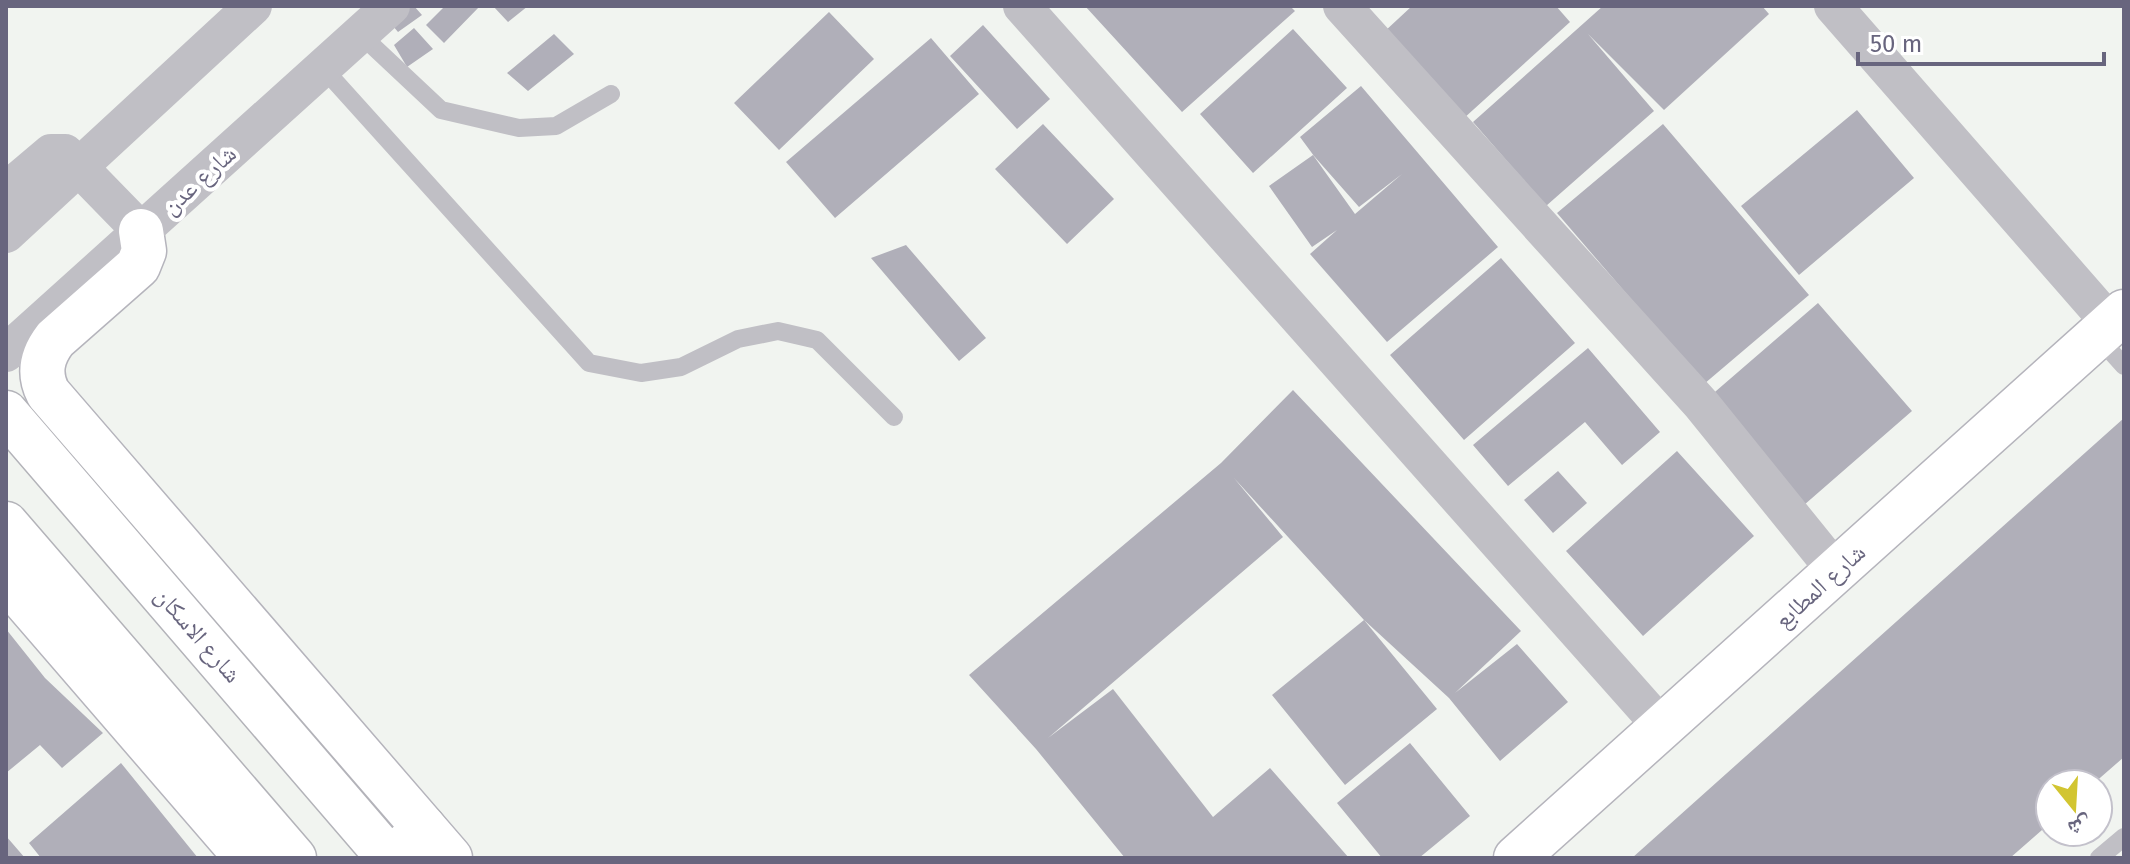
<svg xmlns="http://www.w3.org/2000/svg" width="2130" height="864" font-family="'Fira Sans','Noto Naskh Arabic',sans-serif">
	<style>
		.building { fill: #b0afb9 }
		.lines { fill: none; stroke-linecap: round; stroke-linejoin: round }
		.secondary-casing { stroke: #b5b4bc; stroke-width: 47 }
		.primary-casing { stroke: #b3b3b9; stroke-width: 47 }
		.lane { stroke: #c0bfc5; stroke-width: 18 }
		.street { stroke: #c0bfc5; stroke-width: 38 }
		.secondary { stroke: #fff; stroke-width: 44 }
		.primary { stroke: #fff; stroke-width: 44 }
		.labels { text-anchor: middle; dominant-baseline: central; stroke-width: 8; stroke-linejoin: round; paint-order: stroke }
		.street-label { font-size: 24px; fill: #68657e; stroke: #fff }
	</style>
	<rect width="100%" height="100%" fill="#f1f4f0"/>
	<path class="building" d="M402,6h12l8,9 -24,17 -10,-12z
		M445,6h35l-36,37 -18,-18z
		M493,6h35l-20,16z
		M1085,6h205l5,5 -113,101z
		M1412,6h144l14,16 -107,97 -79,-87z
		M1603,6h159l7,8 -105,96 -76,-76 66,77 -108,95 -73,-84z
		M829,12l45,47 -95,91 -45,-47z
		M983,25l67,74 -33,30 -67,-73z
		M414,28l19,21 -26,18 -13,-22z
		M1293,29l54,59 -94,85 -53,-59z
		M554,34l20,20 -46,37 -21,-18z
		M931,38l48,56 -144,124 -49,-56z
		M1361,86l137,161 -111,95 -77,-88 27,-24 -25,17 -43,-61 44,-31 42,59 47,-40 -43,33 -45,-51 -14,-19z
		M1857,110l57,68 -115,97 -58,-69z
		M1043,124l71,75 -47,45 -72,-75z
		M1663,124l146,171 -105,89 -147,-171z
		M906,245l80,93 -27,23 -88,-103z
		M1501,258l74,85 -111,97 -74,-85z
		M1818,303l94,108 -116,101 -95,-108z
		M1588,348l72,84 -38,33 -37,-43 -77,64 -35,-41z
		M1293,390l228,241 -66,62 62,-49 51,58 -68,59 -51,-63 -85,-78 -130,-142 49,59 -235,201 65,-49 100,128 57,-49 79,90h-224l-89,-109 -67,-74 252,-212z
		M2124,418v339l-31,27h-43v39l-40,35h-378z
		M1677,451l77,85 -111,100 -77,-85z
		M1558,471l29,32 -34,30 -29,-33z
		M1364,620l73,89 -92,76 -73,-90z
		M6,629l39,49 58,55 -41,35 -22,-23 -34,28z
		M1410,743l60,73 -51,42h-37l-45,-55z
		M121,763l77,95h-157l-12,-15z
		M6,836l19,22h-19z"/>
	<g class="lines">
		<defs>
			<path id="secondary" d="M141,231l3,20 -6,15 -83,73c-13,17 -17,34 -7,54l402,465
				M6,579l241,279
				M1516,858l608,-546"/>
			<path id="primary" d="M6,413l383,445
				M6,524l288,334
				M393,858l31,-30"/>
		</defs>
		<use href="#secondary" class="secondary-casing"/>
		<use href="#primary" class="primary-casing"/>
		<path class="lane" d="M360,34l81,76 78,18 37,-2 55,-32
			M323,68l266,295 52,10 40,-6 57,-28 40,-8 39,9 77,77
			M2097,336l27,30
			M2099,858l25,-21"/>
		<path class="street" d="M1022,6l641,722
			M1342,6l359,398 135,167
			M1833,6l278,318
			M6,191l45,-38h14l76,78
			M6,234l247,-228
			M6,353l385,-347"/>
		<use href="#secondary" class="secondary"/>
		<use href="#primary" class="primary"/>
	</g>
	<g class="labels">
		<g class="street-label">
			<text transform="translate(199 180) rotate(-42)">شارع عدن</text>
			<text transform="translate(1820 586) rotate(-42)">شارع المطابع</text>
			<text transform="translate(198 635) rotate(49)">شارع الاسكان</text>
		</g>
	</g>
	<rect width="2130" height="864" fill="none" stroke="#68657e" stroke-width="16"/>
	<g transform="translate(2074 808) rotate(162)"><circle r="38" fill="#ffffff" stroke="#c3c1cb" stroke-width="2"/>
	<path d="M0-6L14 30L0 20L-14 30Z" fill="#d2c531"/>
	<text y="-12" font-size="22" font-weight="bold" text-anchor="middle" fill="#68657e">ش</text>
	</g>
	<path d="M1858 52v12h246v-12" fill="none" stroke="#68657e" stroke-width="4"/>
	<text x="1870" y="52" font-size="24" fill="#68657e" stroke="#ffffff" stroke-width="6" paint-order="stroke">50 m</text>
</svg>
